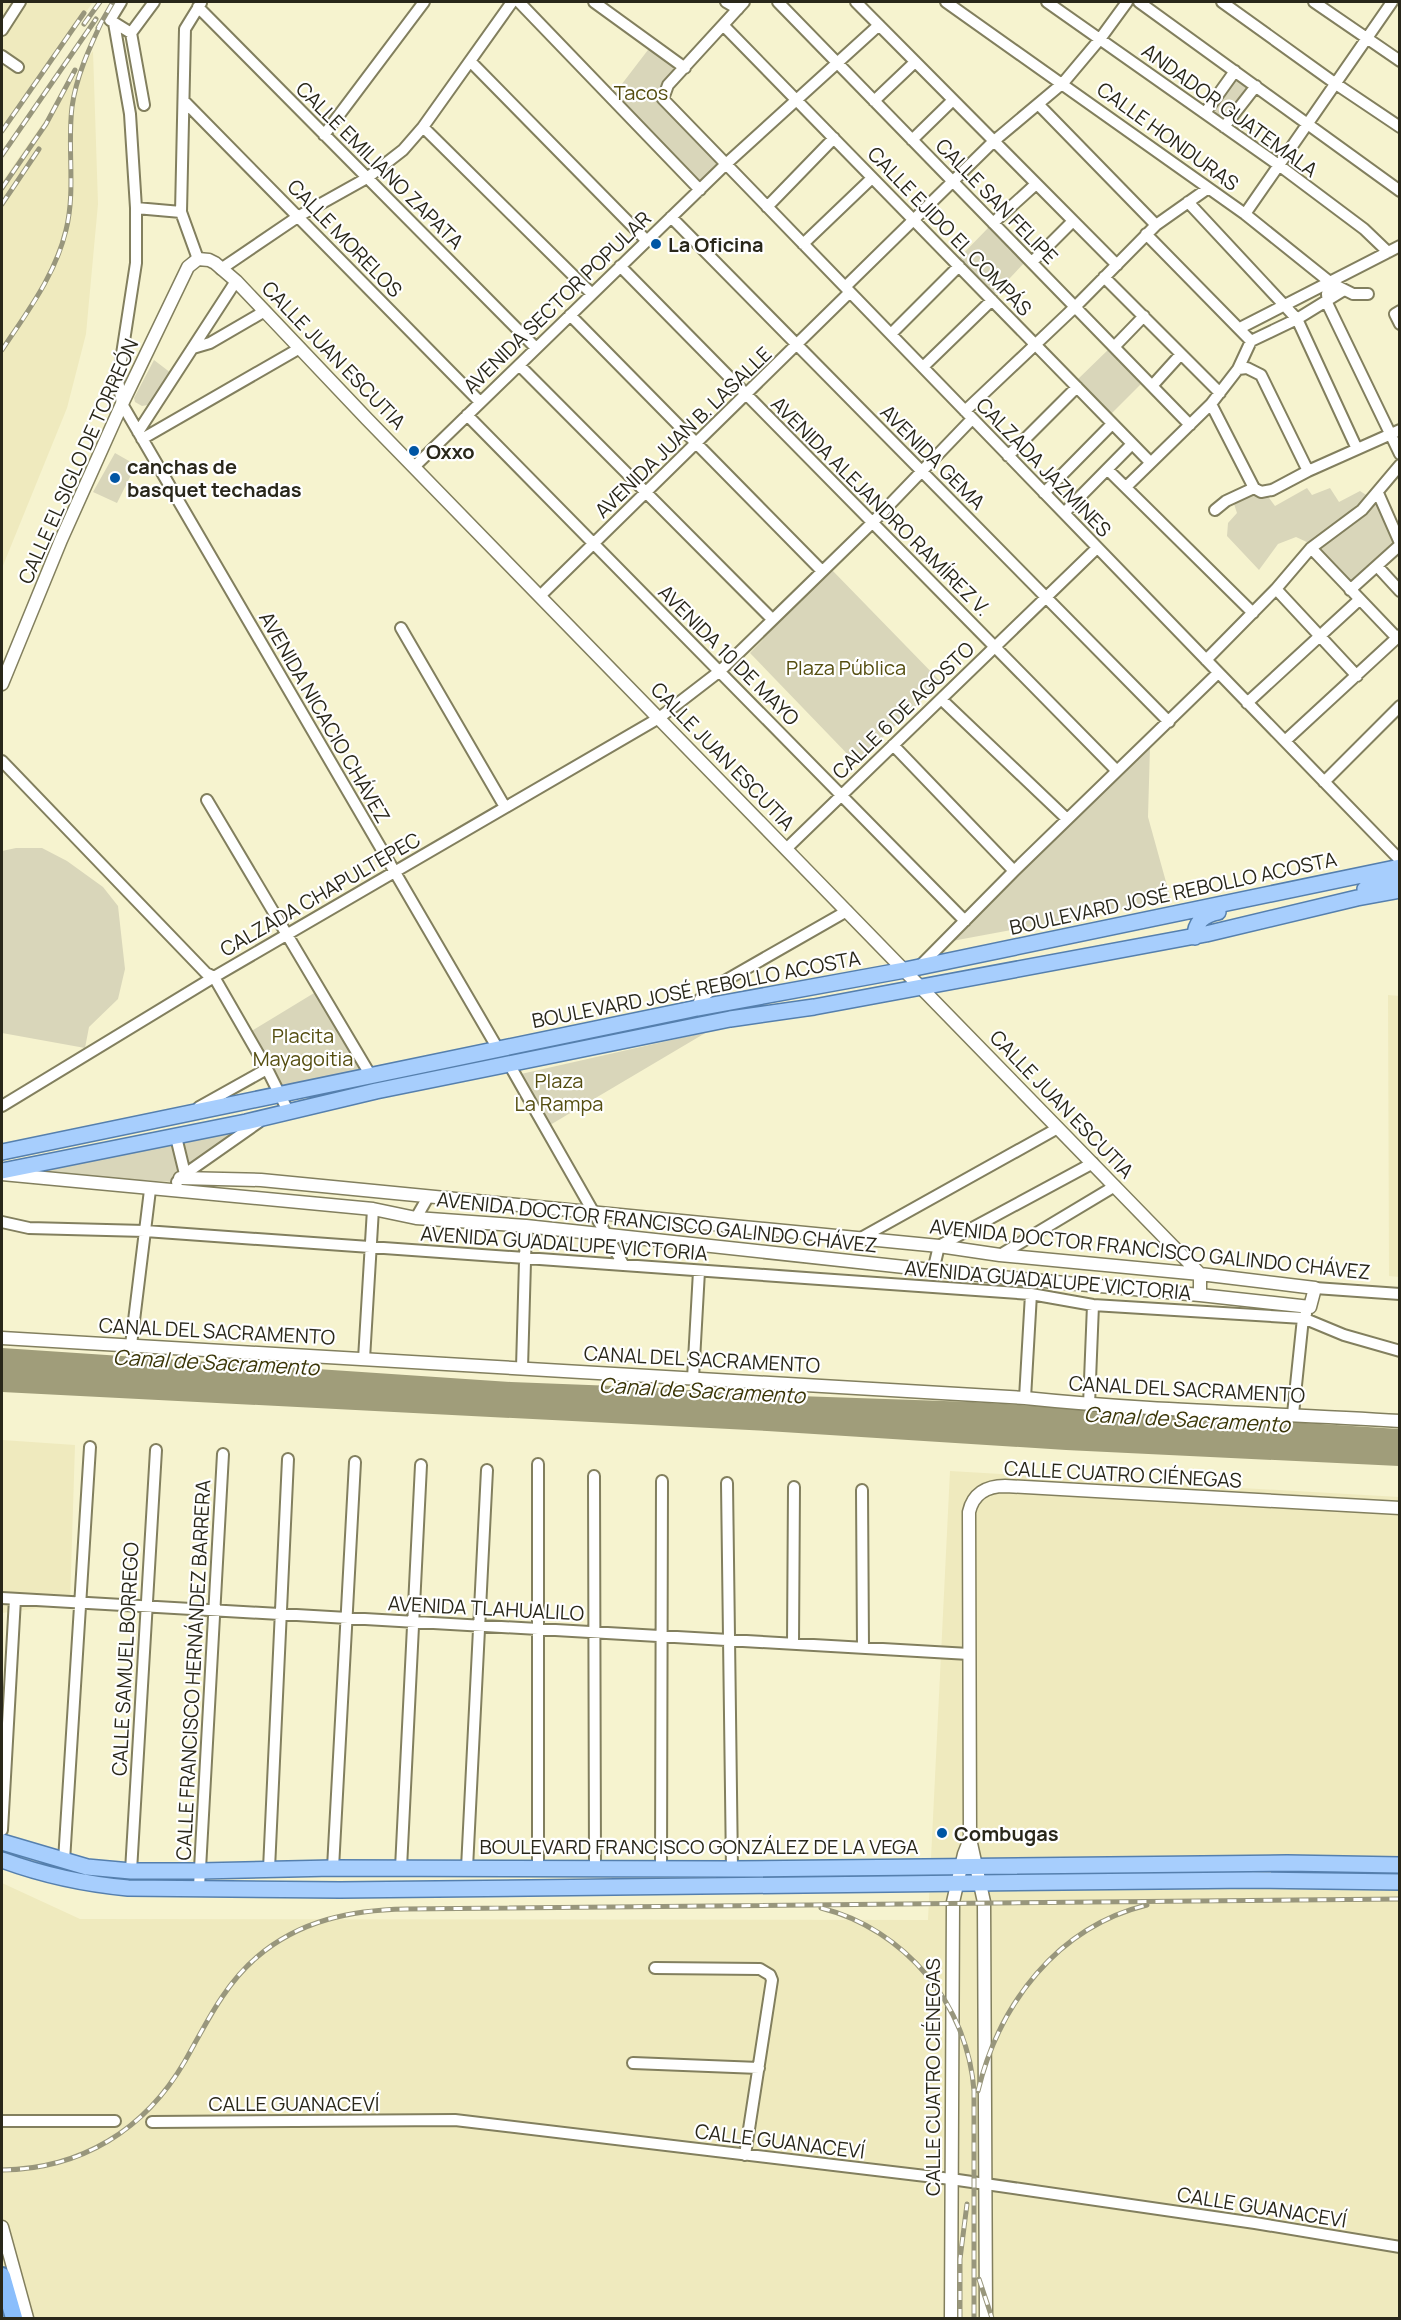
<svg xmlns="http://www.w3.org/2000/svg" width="1401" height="2320" font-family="Manrope,sans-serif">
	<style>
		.built { fill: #efeabe }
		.green { fill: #d9d6ba }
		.water { fill: #a09d7a }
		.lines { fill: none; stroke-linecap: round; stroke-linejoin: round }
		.minor-casing { stroke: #827f5e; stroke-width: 14 }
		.tertiary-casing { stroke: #827f5e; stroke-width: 15 }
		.primary-casing { stroke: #557fad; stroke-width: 18 }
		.trunk-casing { stroke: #557fad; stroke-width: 20 }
		.minor { stroke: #fff; stroke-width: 10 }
		.tertiary { stroke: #fff; stroke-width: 12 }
		.primary { stroke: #a7cefd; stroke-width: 15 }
		.trunk { stroke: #8abefc; stroke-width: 16 }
		.rail-casing { stroke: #98967c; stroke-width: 5 }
		.rail { stroke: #fff; stroke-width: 3; stroke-dasharray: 9; stroke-linecap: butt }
		.poi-dot { fill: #0056a4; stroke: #fff; stroke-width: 2 }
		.labels { text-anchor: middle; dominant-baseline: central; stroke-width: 4.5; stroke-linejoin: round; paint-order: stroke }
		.park-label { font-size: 20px; fill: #544d0f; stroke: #fff }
		.street-label { font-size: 20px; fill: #29271a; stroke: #fff }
		.poi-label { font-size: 20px; font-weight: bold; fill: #29271a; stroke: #fff; text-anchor: start }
		.water-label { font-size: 21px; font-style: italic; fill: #3b3607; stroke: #fff }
	</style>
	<rect width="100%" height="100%" fill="#f6f3cf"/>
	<path class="built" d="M2,2h91l-91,130z
		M93,51l5,153 -12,130 -19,74 -65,160v-386z
		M1388,995l12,1 -1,281 -10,-1z
		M2,1440l73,5 -5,159 -68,9z
		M950,1471l449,26v821h-1397v-435l78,36 848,1z"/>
	<path class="green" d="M651,46l32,23 -16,14 -4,23 59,59 -22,20 -85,-92z
		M1235,71l21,15 -32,41 -19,-14z
		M989,227l36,35 -32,34 -37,-35z
		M1112,346l33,34 -35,35 -34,-34z
		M154,360l17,13 -18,31 -11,2 -7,-4 -1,-4z
		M115,453l21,12 -19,38 -24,-11z
		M1307,488l5,7 18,-7 9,14 21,-11 17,11 19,42 -46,42 -39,-42 -15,-7 -18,7 -19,26 -32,-34 1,-13 9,-10 -4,-12 21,-8 13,2 8,11z
		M831,569l110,113 -85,81 -106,-110z
		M1150,747l-2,70 23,83 -219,41z
		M16,848h26l25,13 36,26 15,19 7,63 -7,30 -29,28 -4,21 -83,-15v-182z
		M319,990l49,85 -85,17 -33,-60z
		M707,1032l-157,93 -29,-51z
		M247,1128l-73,54 -161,-9z"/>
	<path class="water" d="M2,1348l509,34 129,5 129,8 204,7 426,27v37l-333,-16 -299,-19 -765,-39z"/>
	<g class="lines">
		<defs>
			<path id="minor" d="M121,2l-11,18 21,13
				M519,2l181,188
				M594,2l91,66
				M726,2l12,7
				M744,2l-76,83 -5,14 737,761
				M778,2l412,423
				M856,2l261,263
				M946,2l299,212 86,69 22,11h15
				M1047,2l233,164 84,63 24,23
				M1139,2l261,189
				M1222,2l114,82 64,43
				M1314,2l86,59
				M198,7l338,341
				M114,23l16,91 6,94v55l-18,117 4,24 376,645
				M724,26l426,436
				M2,30l18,-28
				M131,33l13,72
				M131,33l23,-31
				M2,56l16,11
				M470,61l177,180
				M184,101l296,301
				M874,101l41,-39
				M1039,105l117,120
				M1205,113l30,-42
				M423,127l169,167
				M1224,127l32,-41
				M324,135l100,-133
				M912,140l41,-40
				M1188,202l109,117 60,130
				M767,207l67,-69
				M136,208l45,4
				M1245,214l147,-212
				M671,217l498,505
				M993,223l43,-39
				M1146,234l105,107
				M803,244l69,-66
				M198,259l-17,-47 4,-183 16,-26
				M1032,262l41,-41
				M620,266l497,505
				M221,269l78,-53 68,-38 36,-28 20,-23 89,-125
				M1104,277l116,116
				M1331,283l-4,11 1,11 72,149
				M845,287l149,-146 69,-58 37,-44 27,-37
				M1400,311l-5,3 5,10
				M570,315l251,255
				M1240,328l160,-82
				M891,334l68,-68
				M1251,341l46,-22 47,-29
				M1114,347l30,-31
				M193,348l17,-5 55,-32
				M519,365l253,254
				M923,367l69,-67
				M1238,369l9,-1 14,7 47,96
				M1152,386l29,-32
				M1211,404l43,84 7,4 11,-2 36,-19 92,-41
				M965,411l110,-104 81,-82 51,-36
				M467,415l498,506
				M138,432l98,-151
				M142,439l158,-91
				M1008,456l69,-69
				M414,467l312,-303 153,-139
				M1108,470l145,143
				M1126,487l85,-83 27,-35 13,-28
				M1044,493l68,-69
				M1378,493l22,50
				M1215,510l11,-9 28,-13
				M1064,513l68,-69
				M1311,548l85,89
				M1377,566l23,25
				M1276,589l81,87
				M1350,590l50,-45
				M540,596l310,-304
				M401,628l104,179
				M1206,660l70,-71 35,-41 51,-38 38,-45
				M941,699l126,120
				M1247,703l112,-103
				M1285,741l115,-106
				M893,745l121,126
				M2,761l204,212 8,4 53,92 21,42
				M1324,782l76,-76
				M207,800l164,276
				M786,849l311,-301
				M919,967l95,-96 204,-198
				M697,1008l3,-9 21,-16 126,-72
				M509,1064c38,67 76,133 114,200
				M2,1106l212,-129 445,-259 61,-47 152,-148 100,-104
				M199,1107l68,-38
				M176,1137l9,37
				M177,1182l8,-8 74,-52
				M416,1218l12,-21
				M2,1222l27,6 116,3 886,63 62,11 210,13 41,17 56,16
				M859,1239l199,-111
				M1000,1255l115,-69
				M933,1271l6,-25 154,-83
				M1315,1288l85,6
				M131,1345l19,-155
				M364,1359l9,-150
				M522,1368l4,-142
				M693,1378l6,-107
				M1025,1398l6,-104
				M1089,1405l4,-100
				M1293,1414l10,-96 3,-4
				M594,1476l1,392
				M727,1483l5,386
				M862,1490l1,158
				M2,1598l967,56
				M793,1644l1,-157
				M2,1830l13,-231
				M64,1861l26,-414
				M333,1868l22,-406
				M401,1868l20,-403
				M467,1868l20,-398
				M538,1868v-404
				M269,1869l19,-410
				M661,1869l1,-388
				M131,1871l25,-421
				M199,1887l24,-433
				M655,1968l105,1 10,6 2,5 -27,175
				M633,2063l126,5
				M2,2121h113
				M152,2122l303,-2 496,59 304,44 145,24"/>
			<path id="tertiary" d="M2,684l59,-144 61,-136 66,-137 10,-8 11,1 6,3 21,18 131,138 833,855v21
				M2,1174l371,35 43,9 110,8 452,49 222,20 110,12 5,-19 -115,-14 -200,-19 -61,-9 -678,-66 -81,-2
				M2,1338l1023,60c124,13 250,15 375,23
				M2,2227l25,91
				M951,2318l2,-416 11,-48 6,-15
				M986,2318l-2,-416 -14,-63 -1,-327c4,-18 17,-26 36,-26l395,22"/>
			<path id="primary" d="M1365,889l35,-12
				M1195,937c0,-16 9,-22 23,-25
				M2,1152l695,-144 208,-38 495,-103
				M2,1171l244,-49 130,-31 354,-72 84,-12 392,-73 151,-36 43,-8
				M2,1842l85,25 44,4h69l133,-3 399,1 555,-6 113,2
				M2,1860c41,15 82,24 126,28l212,2 913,-10 147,2"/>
			<path id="trunk" d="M2,2276l12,42"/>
		</defs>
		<use href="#minor" class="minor-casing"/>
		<use href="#tertiary" class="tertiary-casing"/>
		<use href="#primary" class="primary-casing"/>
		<use href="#trunk" class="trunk-casing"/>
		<use href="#minor" class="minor"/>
		<use href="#tertiary" class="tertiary"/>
		<use href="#primary" class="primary"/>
		<use href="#trunk" class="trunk"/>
		<defs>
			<path id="rail" d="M84,24l16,-22
				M98,28l15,-26
				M2,131l82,-118
				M2,155l94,-136
				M2,188l44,-64 29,-54
				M2,204l37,-55
				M2,350c25,-38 53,-74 64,-120 10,-40 1,-82 6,-123 4,-30 17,-58 30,-86
				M821,1908c84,21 147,97 153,183v227
				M978,2091c21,-87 79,-164 169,-186
				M2,2170c79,-1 143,-40 183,-109 21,-37 39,-76 72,-104 43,-37 95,-47 149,-48l994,-10
				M979,2279l13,39
				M960,2318v-59l7,-55"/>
		</defs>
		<use href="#rail" class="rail-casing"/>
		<use href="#rail" class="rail"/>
	</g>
	<g class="poi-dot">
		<circle cx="656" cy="244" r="6"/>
		<circle cx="414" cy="451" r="6"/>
		<circle cx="115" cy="478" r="6"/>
		<circle cx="942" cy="1833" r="6"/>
	</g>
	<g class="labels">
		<g class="park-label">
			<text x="641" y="92">Tacos</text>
			<text x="846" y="667">Plaza Pública</text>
			<text x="303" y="1035">Placita<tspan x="303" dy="23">Mayagoitia</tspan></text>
			<text x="559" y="1080">Plaza<tspan x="559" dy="23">La Rampa</tspan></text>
		</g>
		<g class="street-label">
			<text transform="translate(1230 110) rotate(36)">ANDADOR GUATEMALA</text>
			<text transform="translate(1168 136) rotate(36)">CALLE HONDURAS</text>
			<text transform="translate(380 165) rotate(45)">CALLE EMILIANO ZAPATA</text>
			<text transform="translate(997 201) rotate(46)">CALLE SAN FELIPE</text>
			<text transform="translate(950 231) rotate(46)">CALLE EJIDO EL COMPÁS</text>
			<text transform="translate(345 238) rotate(46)">CALLE MORELOS</text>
			<text transform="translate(557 302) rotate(-44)">AVENIDA SECTOR POPULAR</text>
			<text transform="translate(334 355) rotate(46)">CALLE JUAN ESCUTIA</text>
			<text transform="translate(683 432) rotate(-44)">AVENIDA JUAN B. LASALLE</text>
			<text transform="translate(933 457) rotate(45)">AVENIDA GEMA</text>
			<text transform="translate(78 461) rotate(-66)">CALLE EL SIGLO DE TORREÓN</text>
			<text transform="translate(1044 467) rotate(46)">CALZADA JAZMINES</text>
			<text transform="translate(881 506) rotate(45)">AVENIDA ALEJANDRO RAMÍREZ V.</text>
			<text transform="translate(729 655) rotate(45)">AVENIDA 10 DE MAYO</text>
			<text transform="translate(903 710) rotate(-44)">CALLE 6 DE AGOSTO</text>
			<text transform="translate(325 717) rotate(60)">AVENIDA NICACIO CHÁVEZ</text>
			<text transform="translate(723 756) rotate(46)">CALLE JUAN ESCUTIA</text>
			<text transform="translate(1173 893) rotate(-12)">BOULEVARD JOSÉ REBOLLO ACOSTA</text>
			<text transform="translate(320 894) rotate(-30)">CALZADA CHAPULTEPEC</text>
			<text transform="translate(696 989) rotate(-11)">BOULEVARD JOSÉ REBOLLO ACOSTA</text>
			<text transform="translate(1062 1104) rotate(46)">CALLE JUAN ESCUTIA</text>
			<text transform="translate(657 1222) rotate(6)">AVENIDA DOCTOR FRANCISCO GALINDO CHÁVEZ</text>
			<text transform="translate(564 1243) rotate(4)">AVENIDA GUADALUPE VICTORIA</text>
			<text transform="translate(1150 1249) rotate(6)">AVENIDA DOCTOR FRANCISCO GALINDO CHÁVEZ</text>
			<text transform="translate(1048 1280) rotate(5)">AVENIDA GUADALUPE VICTORIA</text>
			<text transform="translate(217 1331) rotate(3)">CANAL DEL SACRAMENTO</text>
			<text transform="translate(702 1359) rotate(3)">CANAL DEL SACRAMENTO</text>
			<text transform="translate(1187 1389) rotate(3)">CANAL DEL SACRAMENTO</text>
			<text transform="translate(1123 1474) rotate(3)">CALLE CUATRO CIÉNEGAS</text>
			<text transform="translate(486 1608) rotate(3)">AVENIDA TLAHUALILO</text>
			<text transform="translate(125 1659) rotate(-87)">CALLE SAMUEL BORREGO</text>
			<text transform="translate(193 1670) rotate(-87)">CALLE FRANCISCO HERNÁNDEZ BARRERA</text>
			<text x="699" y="1846">BOULEVARD FRANCISCO GONZÁLEZ DE LA VEGA</text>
			<text transform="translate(932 2077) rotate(-90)">CALLE CUATRO CIÉNEGAS</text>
			<text x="294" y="2103">CALLE GUANACEVÍ</text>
			<text transform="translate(780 2141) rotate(7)">CALLE GUANACEVÍ</text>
			<text transform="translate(1262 2207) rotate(9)">CALLE GUANACEVÍ</text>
		</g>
		<g class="poi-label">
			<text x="668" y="244">La Oficina</text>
			<text x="426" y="451">Oxxo</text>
			<text x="127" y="466">canchas de<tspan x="127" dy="23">basquet techadas</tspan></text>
			<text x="954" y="1833">Combugas</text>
		</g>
		<g class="water-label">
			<text transform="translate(216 1362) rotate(3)">Canal de Sacramento</text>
			<text transform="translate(702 1390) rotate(3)">Canal de Sacramento</text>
			<text transform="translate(1187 1419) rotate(3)">Canal de Sacramento</text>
		</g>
	</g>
	<rect width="1401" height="2320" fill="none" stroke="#29271a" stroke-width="6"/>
</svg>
